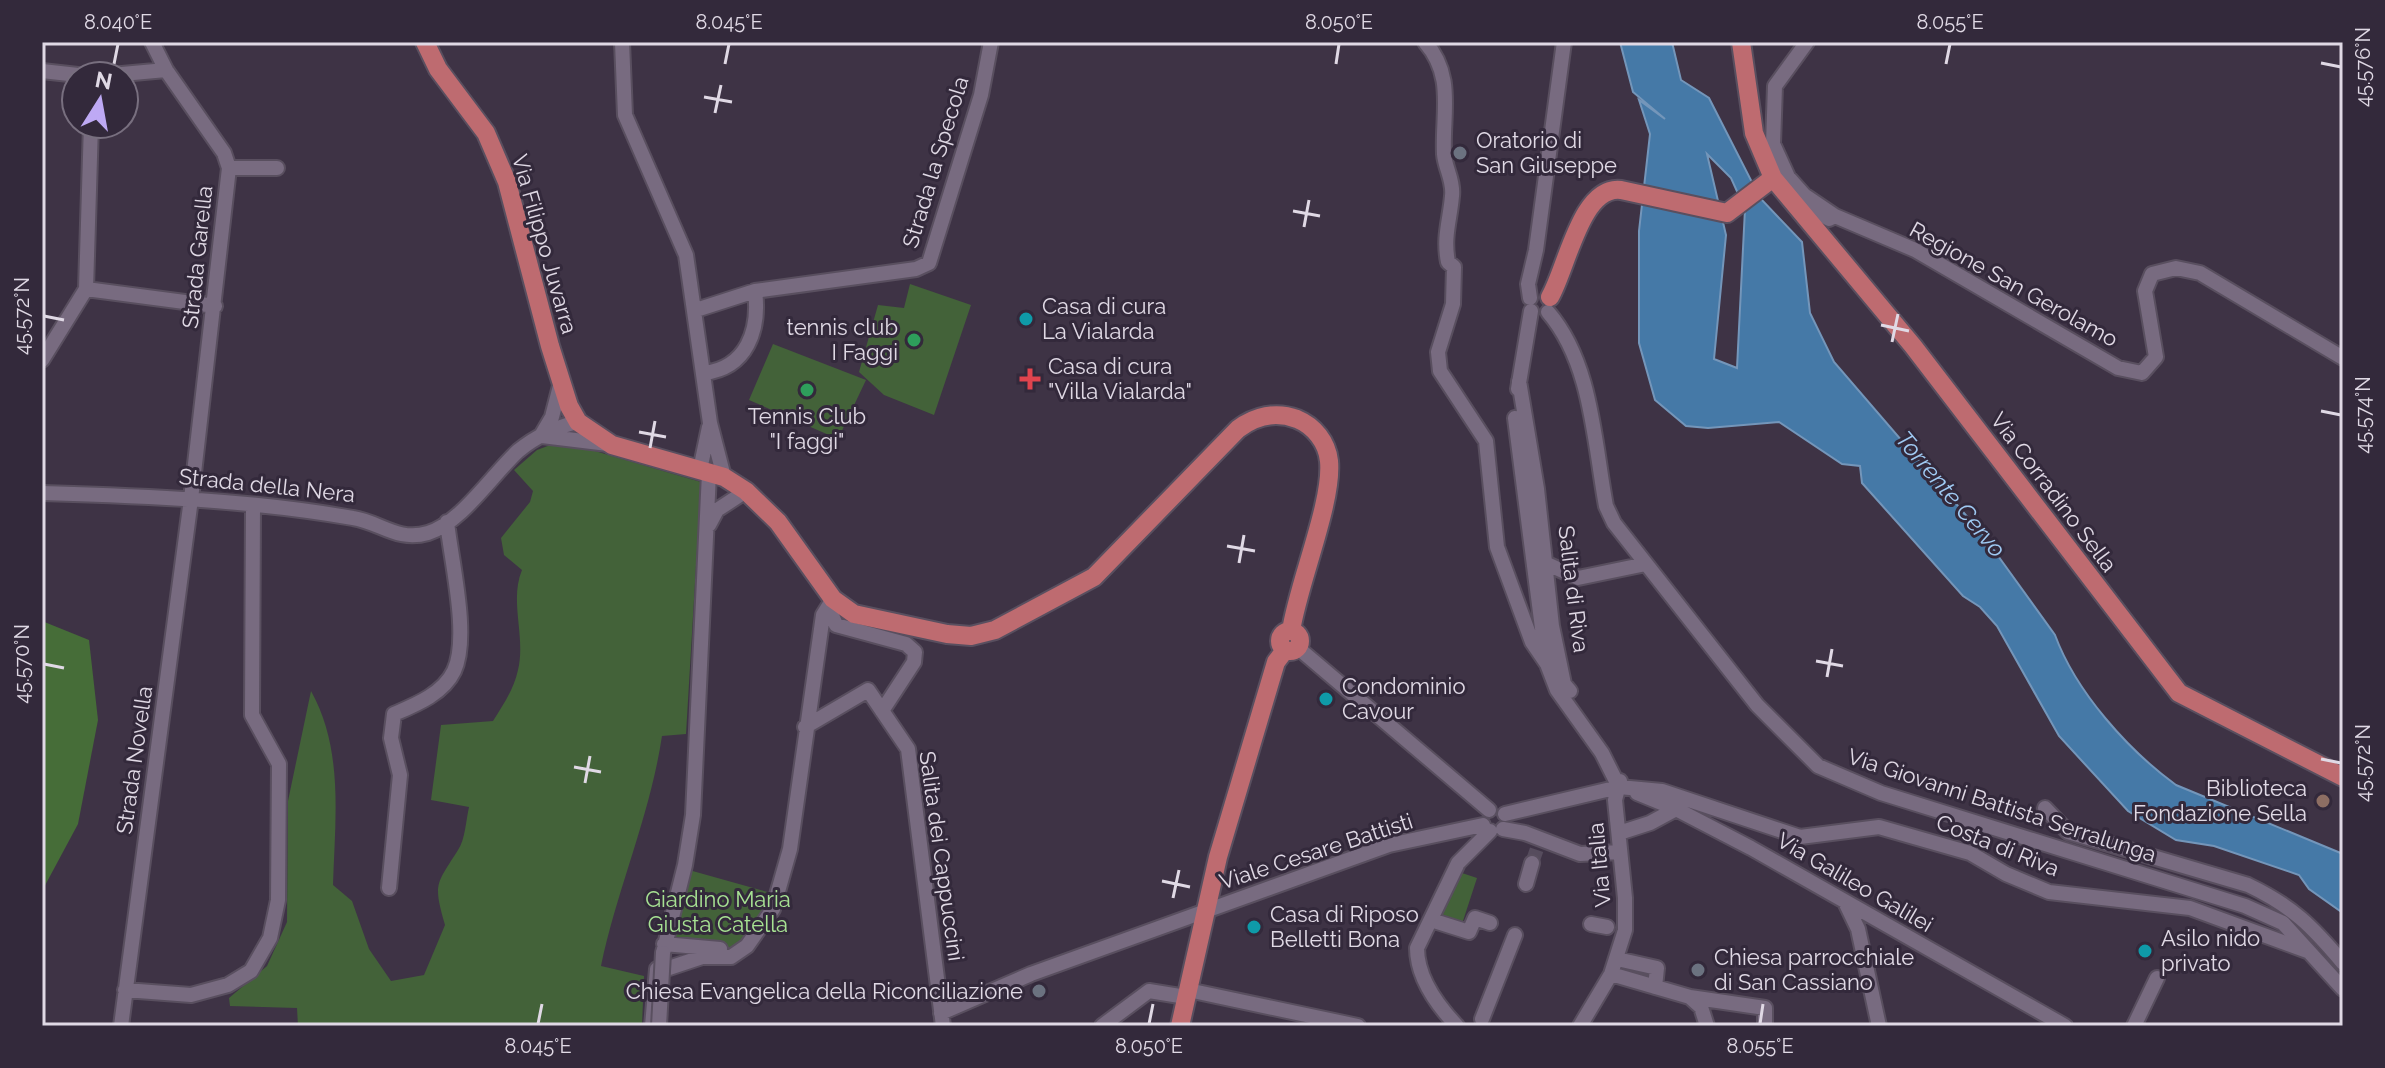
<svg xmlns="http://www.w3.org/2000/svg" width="2385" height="1068" font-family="Raleway,sans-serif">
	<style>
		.green { fill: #436239 }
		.forest { fill: #466d38 }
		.water { fill: #4579a7; stroke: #7496ba; stroke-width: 2; fill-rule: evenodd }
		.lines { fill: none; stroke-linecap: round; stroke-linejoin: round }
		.minor-tunnel { stroke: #564c5d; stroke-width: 14; stroke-dasharray: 14 7; stroke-linecap: butt }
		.minor-casing { stroke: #594f5f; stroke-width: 18 }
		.major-casing { stroke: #594f5f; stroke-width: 22 }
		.minor { stroke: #786b80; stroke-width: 14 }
		.major { stroke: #be6b70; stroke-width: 18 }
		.minor-bridge-casing { stroke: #594f5f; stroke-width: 18; stroke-linecap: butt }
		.minor-bridge { stroke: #786b80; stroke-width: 14 }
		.ticks { fill: none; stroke: #e0d9e5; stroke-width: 3 }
		.worship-dot { fill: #6b7280; stroke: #33293b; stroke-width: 3 }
		.culture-dot { fill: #0f9aa8; stroke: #33293b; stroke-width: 3 }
		.leisure-dot { fill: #2e9e5b; stroke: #33293b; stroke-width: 3 }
		.health-dot { fill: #e0444e; stroke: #33293b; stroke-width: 3 }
		.education-dot { fill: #8d6e63; stroke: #33293b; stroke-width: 3 }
		.labels { text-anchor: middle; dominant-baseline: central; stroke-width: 6; stroke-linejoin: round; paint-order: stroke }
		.poi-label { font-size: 22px; fill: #e0d9e5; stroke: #33293b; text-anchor: start }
		.street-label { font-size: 22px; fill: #e0d9e5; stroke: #33293b }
		.park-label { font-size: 22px; fill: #a7e293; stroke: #33293b }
		.water-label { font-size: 24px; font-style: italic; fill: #9fc9f2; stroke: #33293b }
		.neatline { fill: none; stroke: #e0d9e5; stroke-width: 3 }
		.ticks-label { font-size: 20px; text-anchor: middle; fill: #e0d9e5 }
	</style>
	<rect width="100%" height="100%" fill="#3e3345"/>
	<path class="green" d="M910,284l61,21 -37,110 -50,-20 -25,-23 19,-67 26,3z
		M773,344l93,36 -28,59 -89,-39z
		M553,444h18l130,38 -15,252 -24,2c-12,80 -45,153 -61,230l43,10 -2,50h-344l-1,-18 -67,-2 -1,-8 38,-32 20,-44 1,-121 23,-110c33,59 24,129 22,194l19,16 17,48 22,32 33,-6 21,-50c-12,-42 -9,-40 13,-75 7,-10 8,-30 11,-43l-38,-7 10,-75 52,-4c10,-16 21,-32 25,-51 8,-33 -9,-69 4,-100l-18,-15 -3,-17 29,-36 3,-11 -19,-21 23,-20z
		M689,870l82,23 -17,36 -25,22 -6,-6 -53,-6z
		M1456,871l21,7 -15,46 -21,-7z"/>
	<path class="forest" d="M42,621l47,19 9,80 -20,104 -36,67z"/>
	<path class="water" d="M1620,42h52l9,38 28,18 51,100 42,44 8,71 24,49 149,173 72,100c21,57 73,115 121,150l167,69v59l-34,-24 -10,-14 -85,-29 -38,-6 -48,-29 -69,-75 -62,-110 -17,-19 -17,-11 -101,-113 -2,-17 -18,-2 -63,-42 -71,6 -22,-2 -31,-26 -16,-57v-112l11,-97 -11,-34 26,19 -32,-27zM1707,154l24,24 14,31 -8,159 -23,-9 12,-124z"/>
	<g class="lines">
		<path class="minor-tunnel" d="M1532,863l7,-20"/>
		<defs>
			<path id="minor" d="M622,42l3,73 61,140 24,168 14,54
				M1425,42c30,34 17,71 19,112 1,14 10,27 8,42 -2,24 -9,41 -4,66l6,5 -1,37 -15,48 2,19 46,70 11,106 35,95 15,22 10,26 45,63 17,34
				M42,71l45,5
				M100,76l66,-6
				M229,168h48
				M1797,201l32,18 6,-3 -31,-21 -16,-18 -15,-33 2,-58 32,-44
				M1835,216l80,34 203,118 24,5 14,-16 -11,-66 7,-17 24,-6 24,5 143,85
				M86,289l129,17
				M1530,298l-2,-14 8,-34 28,-208
				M696,310l59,-19 161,-22 13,-6 52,-168 10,-53
				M1548,312c44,51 46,130 58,194l8,17 143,182 61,61 63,27 364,113 38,17 60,66
				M42,360l44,-71 5,-165
				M704,373c43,-5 56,-43 51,-82
				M1519,381l18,108 15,137 12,58 6,7
				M1518,389l13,-78
				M1515,418l31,241
				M542,434l10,-17 9,-35
				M542,436l66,8
				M700,470l9,-43
				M42,493c103,3 209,7 311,25 27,4 44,24 75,15 33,-10 65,-59 90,-82 17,-14 38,-24 60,-29
				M709,525l8,-15 29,-19
				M1545,563l33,15 68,-14
				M833,603l-2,10 5,12 70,19 9,8 -1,10 -32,49
				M1297,647l192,163
				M805,727l63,-37 40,59 35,277
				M1637,793l39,16 75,39 314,178
				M2045,808l23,24 180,53c44,21 64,41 95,78
				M1505,814l114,-27 43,4 138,46 79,-10 91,26 36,21 43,18 141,16 117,43
				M1503,829l22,4 55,21 40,-2
				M1619,833l31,-10 26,-14
				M1526,884l6,-21
				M389,888l11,-113 -9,-37 3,-24c21,-9 49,-20 60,-43 16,-34 -3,-111 -7,-149
				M1846,904l12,25 21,97
				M1431,920l38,12 6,-14 15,5
				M1591,924l16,3
				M664,944l56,5
				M663,953l22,-88 8,-50 16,-342
				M1617,959l40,9 -2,19
				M669,968l33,-11h29l16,-11 26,-37 17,-60 33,-234 10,-16
				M1611,974l79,23 75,11v18
				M125,990l66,5 37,-10 23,-14 19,-33 8,-38 1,-136 -27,-49 1,-209
				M1188,990l170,36
				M1691,998l10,9 6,19
				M941,1013l90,-39 358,-129 94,-20
				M1482,1019l33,-84
				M121,1026l70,-527 38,-331 -5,-15 -58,-83 -14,-28
				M652,1026l5,-57
				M1102,1026l47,-35 37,6
				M1457,1026c-20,-21 -40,-48 -40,-78l41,-85 32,-32
				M1580,1026l31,-52 14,-44v-32l-10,-98 5,-19
				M2134,1026l23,-48"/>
			<path id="major" d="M425,42l13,27 48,64 21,49 43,164 19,60 9,16 34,23 112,32 22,14 32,31 55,77 21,15 93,20 24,2 24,-6 99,-53 144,-148c17,-13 38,-18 59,-10 17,7 30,23 32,42 4,41 -31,123 -38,170
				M1741,42l13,91 19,45 140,168 266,347 164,84
				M1550,297c17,-29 31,-112 71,-107l106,23 46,-35
				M1280 641a10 10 0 1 1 20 0a10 10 0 1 1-20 0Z
				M1180,1026l38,-169 58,-195 9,-12"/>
		</defs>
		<use href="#minor" class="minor-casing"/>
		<use href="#major" class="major-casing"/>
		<use href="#minor" class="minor"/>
		<use href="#major" class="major"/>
		<defs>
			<path id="minor-bridge" d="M659,1026l4,-73"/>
		</defs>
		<use href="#minor-bridge" class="minor-bridge-casing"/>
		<use href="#minor-bridge" class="minor-bridge"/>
	</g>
	<path class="ticks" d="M2321,63l20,4M114,64l4,-20M725,64l4,-20M1336,64l3,-20M1946,64l4,-20M704,97l28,5M715,113l6,-28M1293,211l27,5M1304,227l5,-27M44,316l20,4M1881,325l28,6M1892,342l6,-28M2321,411l20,4M639,432l27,5M650,448l5,-27M1227,546l28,5M1239,563l5,-28M1816,661l27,5M44,664l20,4M1827,677l5,-28M2321,759l20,4M574,767l27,5M585,783l5,-27M1162,881l28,6M1173,898l6,-28M538,1024l4,-20M1149,1024l4,-20M1760,1024l3,-20"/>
	<g class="worship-dot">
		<circle cx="1460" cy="153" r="8"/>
		<circle cx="1698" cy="970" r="8"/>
		<circle cx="1039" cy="991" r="8"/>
	</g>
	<g class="culture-dot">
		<circle cx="1026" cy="319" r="8"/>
		<circle cx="1326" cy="699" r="8"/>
		<circle cx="1254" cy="927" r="8"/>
		<circle cx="2145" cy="951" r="8"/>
	</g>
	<g class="leisure-dot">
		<circle cx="914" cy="340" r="8"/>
		<circle cx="807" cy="390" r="8"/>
	</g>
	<path class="health-dot" d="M1026 367h8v8h8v8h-8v8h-8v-8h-8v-8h8z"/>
	<circle class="education-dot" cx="2323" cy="801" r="8"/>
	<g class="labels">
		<g class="poi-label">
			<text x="1476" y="140">Oratorio di<tspan x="1476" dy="25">San Giuseppe</tspan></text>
			<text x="1042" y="306">Casa di cura<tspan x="1042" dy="25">La Vialarda</tspan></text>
			<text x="898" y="327" text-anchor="end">tennis club<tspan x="898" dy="25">I Faggi</tspan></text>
			<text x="1048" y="366">Casa di cura<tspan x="1048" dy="25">"Villa Vialarda"</tspan></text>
			<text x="807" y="416" text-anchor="middle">Tennis Club<tspan x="807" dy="25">"I faggi"</tspan></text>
			<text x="1342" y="686">Condominio<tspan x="1342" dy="25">Cavour</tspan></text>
			<text x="2307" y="788" text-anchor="end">Biblioteca<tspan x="2307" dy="25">Fondazione Sella</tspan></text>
			<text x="1270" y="914">Casa di Riposo<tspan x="1270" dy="25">Belletti Bona</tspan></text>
			<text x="2161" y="938">Asilo nido<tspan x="2161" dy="25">privato</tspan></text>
			<text x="1714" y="957">Chiesa parrocchiale<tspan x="1714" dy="25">di San Cassiano</tspan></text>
			<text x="1023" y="991" text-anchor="end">Chiesa Evangelica della Riconciliazione</text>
		</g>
		<g class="street-label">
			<text transform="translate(935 162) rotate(-73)">Strada la Specola</text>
			<text transform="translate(545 244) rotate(74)">Via Filippo Juvarra</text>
			<text transform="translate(197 257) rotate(-84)">Strada Garella</text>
			<text transform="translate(2014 284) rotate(29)">Regione San Gerolamo</text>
			<text transform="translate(267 485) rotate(6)">Strada della Nera</text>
			<text transform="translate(2054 492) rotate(53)">Via Corradino Sella</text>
			<text transform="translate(1574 589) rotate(83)">Salita di Riva</text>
			<text transform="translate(134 760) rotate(-82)">Strada Novella</text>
			<text transform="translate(2002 805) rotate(18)">Via Giovanni Battista Serralunga</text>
			<text transform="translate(1998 845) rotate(22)">Costa di Riva</text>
			<text transform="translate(1316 851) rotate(-18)">Viale Cesare Battisti</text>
			<text transform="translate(942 856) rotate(82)">Salita dei Cappuccini</text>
			<text transform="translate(1599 865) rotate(-95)">Via Italia</text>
			<text transform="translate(1855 882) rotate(30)">Via Galileo Galilei</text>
		</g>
		<g class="park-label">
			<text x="718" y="899">Giardino Maria<tspan x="718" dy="25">Giusta Catella</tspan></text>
		</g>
		<g class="water-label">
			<text transform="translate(1951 494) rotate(50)">Torrente Cervo</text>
		</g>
	</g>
	<rect width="2385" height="1068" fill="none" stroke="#33293b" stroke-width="88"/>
	<g transform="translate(100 100) rotate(11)"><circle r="38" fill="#33293b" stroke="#786f7f" stroke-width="2"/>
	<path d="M0-6L14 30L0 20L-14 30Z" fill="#bea9f4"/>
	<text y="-12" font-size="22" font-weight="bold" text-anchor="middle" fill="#e0d9e5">N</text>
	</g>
	<rect x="44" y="44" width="2297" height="980" class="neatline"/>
	<g class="ticks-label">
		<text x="118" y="29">8.040°E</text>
		<text x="729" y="29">8.045°E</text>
		<text x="1339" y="29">8.050°E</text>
		<text x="1950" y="29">8.055°E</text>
		<text transform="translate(2363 67) rotate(-90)" y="7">45.576°N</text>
		<text transform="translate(22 316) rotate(-90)" y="7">45.572°N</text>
		<text transform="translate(2363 415) rotate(-90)" y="7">45.574°N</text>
		<text transform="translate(22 664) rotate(-90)" y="7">45.570°N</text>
		<text transform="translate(2363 763) rotate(-90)" y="7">45.572°N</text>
		<text x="538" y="1053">8.045°E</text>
		<text x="1149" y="1053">8.050°E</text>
		<text x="1760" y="1053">8.055°E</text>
	</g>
</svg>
